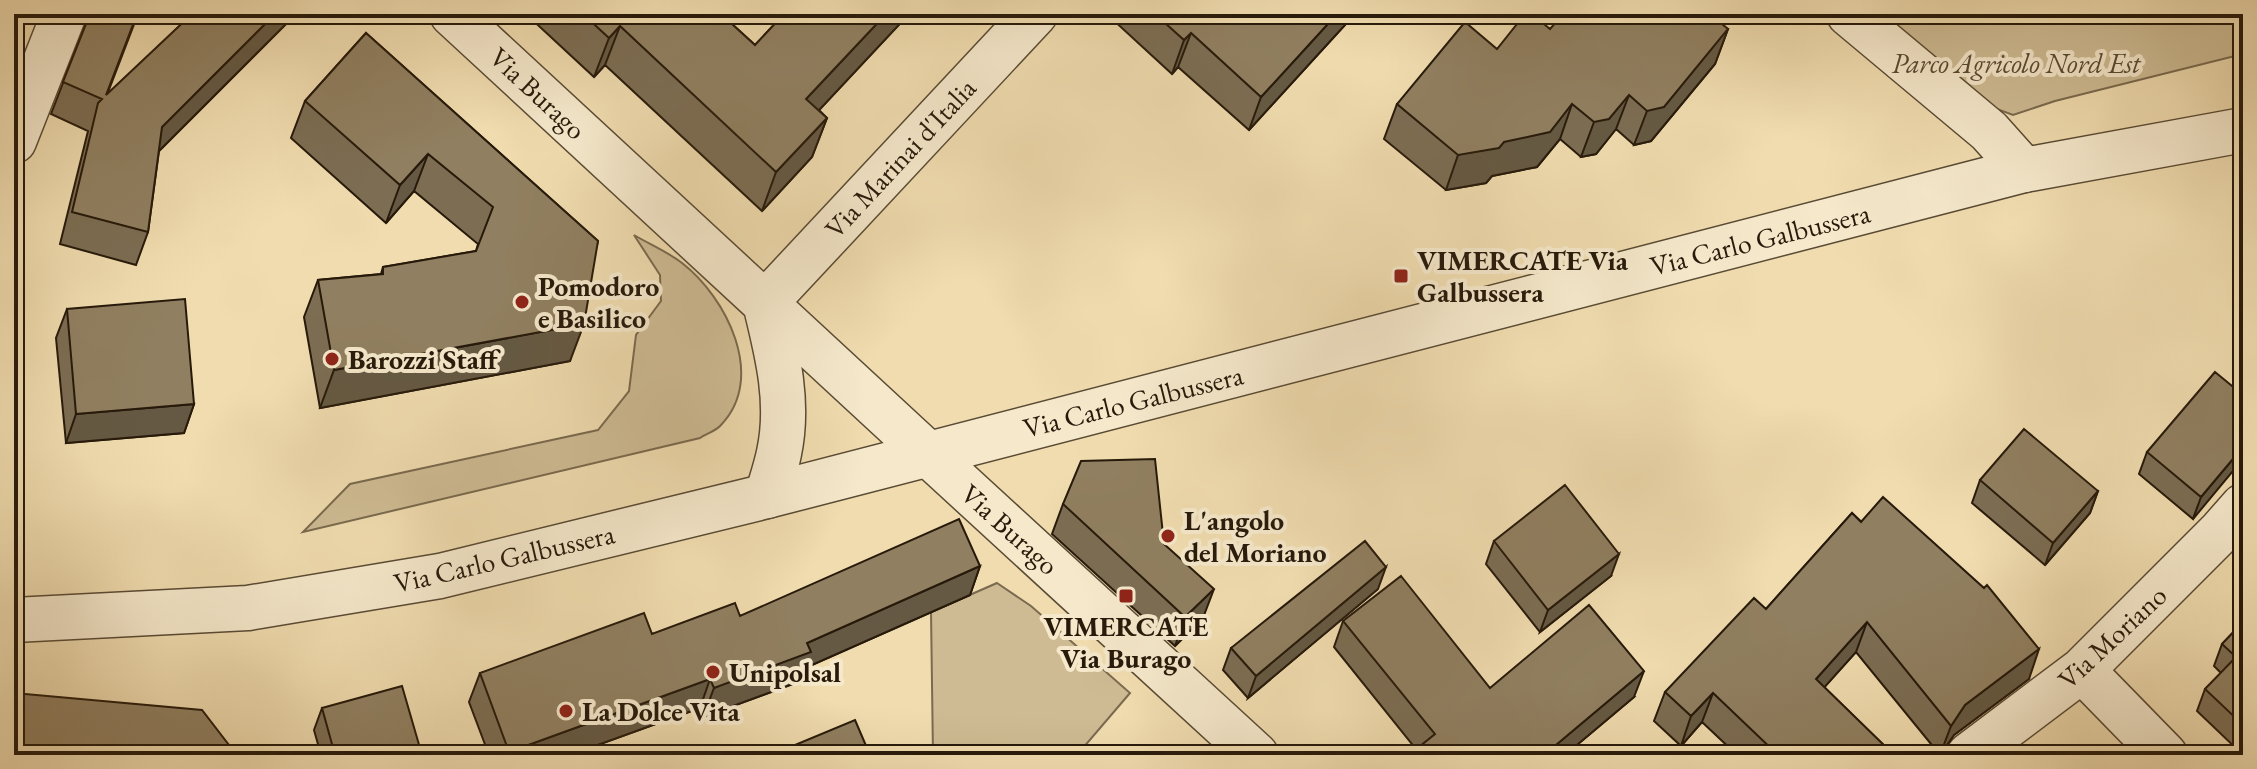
<svg xmlns="http://www.w3.org/2000/svg" width="2257" height="769" font-family="'EB Garamond',serif">
	<style>
		.green { fill: #cebb93; stroke: #7a6a4f; stroke-width: 2 }
		.lines { fill: none; stroke-linecap: round; stroke-linejoin: round }
		.minor-casing { stroke: #594a34; stroke-width: 47 }
		.tertiary-casing { stroke: #594a34; stroke-width: 47 }
		.minor { stroke: #f5e8cb; stroke-width: 44 }
		.tertiary { stroke: #f5e8cb; stroke-width: 44 }
		.wall { fill: #7c6d53; stroke: #271a0b; stroke-width: 2 }
		.shaded-wall { fill: #655943; stroke: #271a0b; stroke-width: 2 }
		.building { fill: #907f60; stroke: #271a0b; stroke-width: 2 }
		.poi-dot { fill: #8f2418; stroke: #f5e8cb; stroke-width: 3 }
		.labels { text-anchor: middle; dominant-baseline: central; stroke-width: 8; stroke-linejoin: round; paint-order: stroke }
		.park-label { font-size: 28px; font-style: italic; fill: #594a34; stroke: #f5e8cb }
		.street-label { font-size: 28px; fill: #271a0b; stroke: #f5e8cb }
		.poi-label { font-size: 28px; font-weight: bold; fill: #271a0b; stroke: #f5e8cb; text-anchor: start }
	</style>
	<rect width="100%" height="100%" fill="#f0dcaf"/>
	<filter id="stains"><feTurbulence type="fractalNoise" baseFrequency=".0025" numOctaves="4"/><feColorMatrix values="0 0 0 0 .2 0 0 0 0 .09 0 0 0 0 .02 0 0 0 .5 -.17"/></filter>
	<radialGradient id="worn" r=".72"><stop offset=".6" stop-color="#630" stop-opacity="0"/><stop offset="1" stop-color="#630" stop-opacity=".3"/></radialGradient>
	<path class="green" d="M1881,14h362v40l-188,47 -42,14 -35,-13z
		M634,235c15,9 34,17 48,28 44,34 85,114 39,162 -5,6 -15,9 -21,13l-397,94 47,-48 248,-54 31,-39 7,-56 25,-34 -1,-26z
		M997,583l34,23 99,87 -53,62h-144l-2,-143z"/>
	<g class="lines">
		<defs>
			<path id="minor" d="M452,14l476,440
				M1849,14l140,117 35,39
				M14,141l50,-127
				M765,303l270,-289
				M765,303c12,49 25,99 14,150 -3,15 -8,29 -12,43
				M2082,670l83,85
				M1969,755l113,-85 139,-139 22,-25"/>
			<path id="tertiary" d="M928,454l328,301
				M14,620l234,-12 192,-32 327,-80 1257,-326 219,-40"/>
		</defs>
		<use href="#minor" class="minor-casing"/>
		<use href="#tertiary" class="tertiary-casing"/>
		<use href="#minor" class="minor"/>
		<use href="#tertiary" class="tertiary"/>
	</g>
	<path class="wall" d="M87,14h51l-31,81 85,-81h104l-137,137 -11,81 -12,33 -76,-21 28,-113 -37,-17 36,-93z
		M526,14h195l34,31 29,-31h125l-90,96 8,8 -15,39 -50,54 -157,-146 -11,12z
		M1112,14h243l-106,116 -71,-63 -6,7 -61,-56z
		M1550,29h178l-13,35 -64,77 -17,4 -18,-16 -20,25 -15,3 -21,-18 -23,28 -45,9 -6,7 -40,7 -62,-51 13,-35z
		M366,33l232,208 -28,120 -250,47 -16,-91 14,-37 63,-6 2,-7 93,-16 2,-7 -64,-53 -28,32 -95,-85 14,-37z
		M67,309l127,95 -10,29 -118,10 -10,-105z
		M2243,395l-50,124 -54,-45 8,-22z
		M1980,480l118,11 -8,22 -45,52 -73,-62z
		M1063,504l101,40 39,74 -28,28 -123,-112z
		M1852,513l177,166 -75,56 -14,20 -84,-103 -32,35 70,68h-157l-35,-33 -21,24 -27,-25 11,-29 101,-83z
		M1494,541l117,35 -71,56 -54,-68z
		M980,566l-10,29 -165,73 -4,13 -98,36 -3,-9 -130,47h-81l-20,-53 11,-29 172,-39z
		M1378,589l-130,109 -25,-28 8,-22z
		M1343,621l147,67 144,9 -69,58h-156l7,-6 -82,-102z
		M2243,622v133l-46,-44 8,-22 16,-16 -7,-7 8,-22z
		M322,708l100,47h-101l-7,-25z"/>
	<path class="shaded-wall" d="M275,14h21l-146,146 12,-33z
		M886,14h23l-117,125 14,-40z
		M1337,14h18l-106,116 12,-33z
		M620,26l-15,39 -11,12 15,-39z
		M1728,29l-13,35 -64,77 -17,4 13,-34z
		M1191,33l-13,34 -6,7 12,-34z
		M1629,95l-13,34 -20,25 -15,3 13,-35z
		M1572,104l-12,35 -23,28 -45,9 -6,7 -40,7 12,-35 46,-13z
		M827,118l-15,39 -50,54 14,-39z
		M428,154l-14,37 -28,32 14,-38z
		M584,324l-14,37 -250,47 14,-38z
		M194,404l-10,29 -118,10 10,-29z
		M2243,447v12l-50,60 8,-22z
		M2098,491l-8,22 -45,52 8,-22z
		M1619,554l-8,22 -71,56 8,-22z
		M980,566l-10,29 -165,73 -4,13 -98,36 11,-29 93,-45z
		M1386,567l-8,22 -130,109 8,-22z
		M1214,589l-11,29 -28,28 10,-29z
		M1867,622l-11,30 -51,57 11,-30z
		M2039,649l-10,30 -75,56 -14,20 11,-29 14,-21z
		M1644,671l-10,26 -69,58h-21z
		M710,679l-10,29 -130,47h-62l1,-3z
		M1713,693l-11,29 -21,24 10,-30z"/>
	<path class="building" d="M90,14h47l-31,81 86,-81h83l-113,113 -14,105 -76,-20 26,-109 4,-4 -39,-17z
		M583,14h138l34,31 29,-31h102l-80,85 21,19 -51,54 -156,-146 -11,12z
		M1155,14h182l-76,83 -70,-64 -7,7z
		M1525,14h7l18,15 13,-15h147l18,15 -64,78 -17,4 -18,-16 -20,24 -15,3 -22,-18 -22,28 -46,10 -5,6 -41,7 -61,-51 68,-82 32,27z
		M366,33l232,208 -14,83 -250,46 -16,-90 65,-6v-7l93,-16 17,-44 -65,-53 -28,31 -95,-84z
		M185,299l9,105 -118,10 -9,-105z
		M2215,372l28,23v52l-42,50 -54,-45z
		M2024,429l74,62 -45,52 -73,-63z
		M1155,459l9,85 50,45 -29,28 -122,-113 18,-43z
		M1565,485l54,69 -71,56 -54,-69z
		M1883,497l101,91 3,-3 52,64 -74,56 -14,21 -84,-104 -51,57 78,76h-116l-65,-62 -22,23 -26,-24 89,-94 12,11 86,-96 9,9z
		M959,519l21,47 -173,77 4,9 -97,36 -4,-9 -201,73 -29,-79 164,-60 8,21 83,-31 5,13z
		M1365,541l21,26 -130,109 -25,-28z
		M1401,576l89,112 99,-83 55,66 -100,84h-135l26,-21 -92,-113z
		M2243,622v103l-38,-36 31,-32 -14,-13z
		M402,686l20,69h-87l-13,-47z
		M14,693l188,17 30,39 -1,6h-217z
		M855,720l15,35h-99z"/>
	<g class="poi-dot">
		<rect x="1393" y="268" width="16" height="16" rx="4"/>
		<circle cx="522" cy="302" r="8"/>
		<circle cx="332" cy="359" r="8"/>
		<circle cx="1168" cy="536" r="8"/>
		<rect x="1118" y="588" width="16" height="16" rx="4"/>
		<circle cx="713" cy="672" r="8"/>
		<circle cx="566" cy="711" r="8"/>
	</g>
	<g class="labels">
		<g class="park-label">
			<text x="2016" y="63">Parco Agricolo Nord Est</text>
		</g>
		<g class="street-label">
			<text transform="translate(538 93) rotate(43)">Via Burago</text>
			<text transform="translate(900 158) rotate(-47)">Via Marinai d'Italia</text>
			<text transform="translate(1760 239) rotate(-14)">Via Carlo Galbussera</text>
			<text transform="translate(1133 401) rotate(-14)">Via Carlo Galbussera</text>
			<text transform="translate(1010 529) rotate(42)">Via Burago</text>
			<text transform="translate(504 558) rotate(-13)">Via Carlo Galbussera</text>
			<text transform="translate(2112 637) rotate(-43)">Via Moriano</text>
		</g>
		<g class="poi-label">
			<text x="1417" y="260">VIMERCATE Via<tspan x="1417" dy="32">Galbussera</tspan></text>
			<text x="538" y="286">Pomodoro<tspan x="538" dy="32">e Basilico</tspan></text>
			<text x="348" y="359">Barozzi Staff</text>
			<text x="1184" y="520">L'angolo<tspan x="1184" dy="32">del Moriano</tspan></text>
			<text x="1126" y="626" text-anchor="middle">VIMERCATE<tspan x="1126" dy="32">Via Burago</tspan></text>
			<text x="729" y="672">Unipolsal</text>
			<text x="582" y="711">La Dolce Vita</text>
		</g>
	</g>
	<rect width="2257" height="769" fill="none" stroke="#f0dcaf" stroke-width="48"/>
	<rect x="16" y="16" width="2225" height="737" fill="none" stroke="#271a0b" stroke-width="4"/>
	<rect x="24" y="24" width="2209" height="721" fill="none" stroke="#271a0b" stroke-width="2"/>
	<rect width="100%" height="100%" filter="url(#stains)"/>
	<rect width="100%" height="100%" fill="url(#worn)"/>
</svg>
